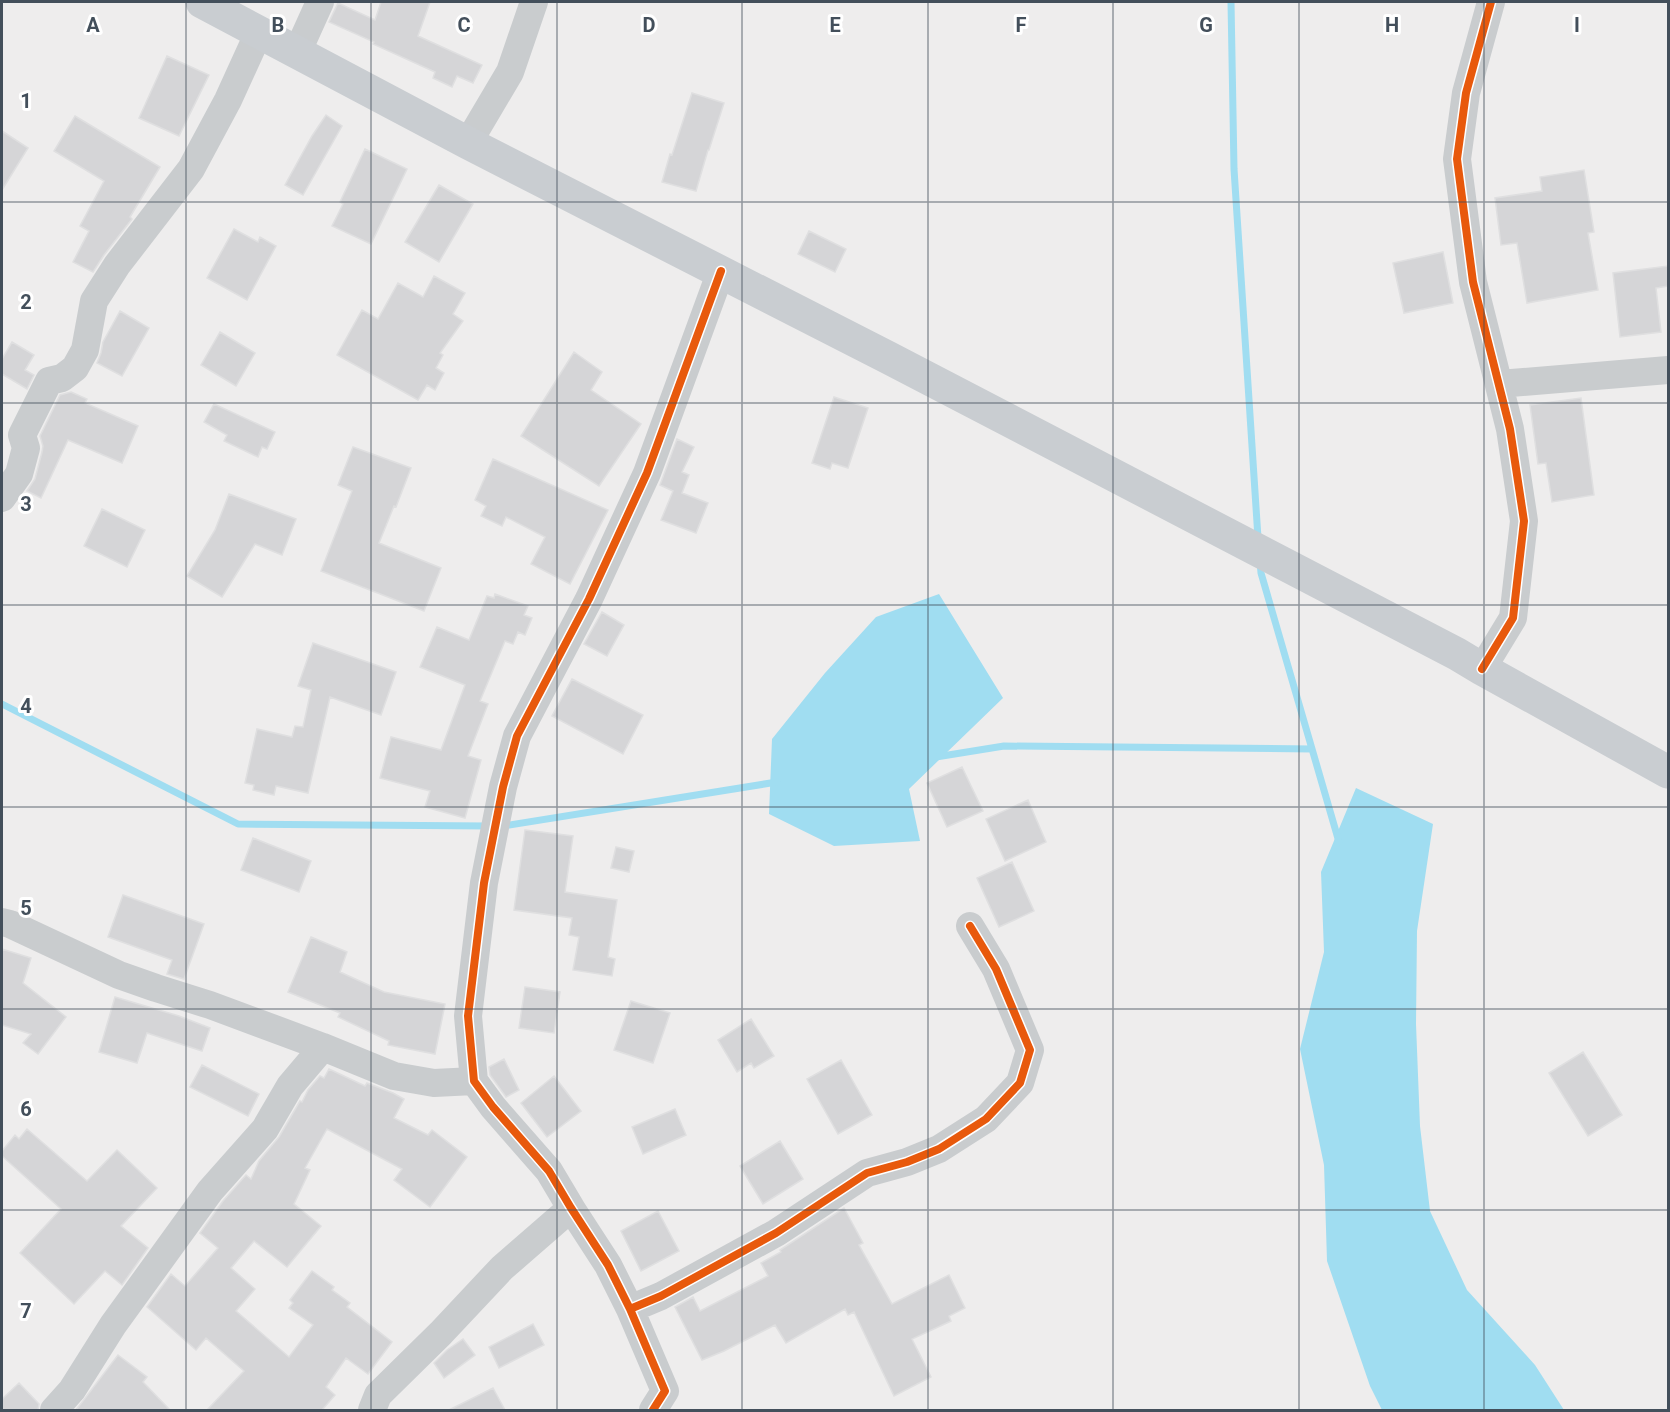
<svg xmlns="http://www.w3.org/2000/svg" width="1670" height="1412" font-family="Roboto,sans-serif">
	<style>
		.water { fill: #a0ddf1 }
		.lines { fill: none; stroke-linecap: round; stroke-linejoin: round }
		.stream { stroke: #a0ddf1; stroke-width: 7 }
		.building { fill: #d5d5d7; stroke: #dfdfe0; stroke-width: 1.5 }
		.street { stroke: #c9ccce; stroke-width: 28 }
		.secondary { stroke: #c9cdd1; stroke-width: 33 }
		.cycleway-casing { stroke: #fff; stroke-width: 11 }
		.cycleway { stroke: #e8590c; stroke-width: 8 }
		.grid { fill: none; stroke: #434f5b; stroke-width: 1.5; stroke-opacity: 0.55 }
		.grid-label { font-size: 20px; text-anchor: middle; font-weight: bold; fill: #434f5b; stroke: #fff; stroke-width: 6; stroke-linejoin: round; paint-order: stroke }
	</style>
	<rect width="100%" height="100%" fill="#eeeded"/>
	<path class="water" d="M939,594l64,104 -94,91 11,52 -86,5 -65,-32 3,-75 53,-66 51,-56z
		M1356,788l77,36 -16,107 -1,93 4,102 10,85 37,79 68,75 29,45h-182l-12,-24 -43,-125 -3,-96 -24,-116 24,-97 -3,-80z"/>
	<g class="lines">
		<path class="stream" d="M1231,2l3,167 24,369
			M1260,561l1,12 78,269
			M2,704l236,120 251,2
			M936,757l68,-11 308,3
			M503,826l274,-44"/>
	</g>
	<path class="building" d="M381,2h49l-12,34 64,29 -9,18 -16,-7 -5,11 -19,-9 2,-6 -62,-28 1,-2 -45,-20 9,-19 37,17z
		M167,56l42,19 -30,61 -40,-18z
		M692,93l32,10 -15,47h-1l-12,41 -34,-9 8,-28 2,1z
		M326,115l16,11 -39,69 -18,-10 27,-49z
		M75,116l85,51 -30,50 2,2 -28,36 -11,17 -20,-10 16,-31 -9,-5 24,-45 -50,-30z
		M2,131l26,17 -26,42z
		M365,149l42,20 -36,75 -39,-18 11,-22 -3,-2z
		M1584,170l10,62 -6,1 10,57 -71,13 -10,-60 -16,2 -6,-47 47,-7 -2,-14z
		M439,185l34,19 -34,58 -34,-20z
		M234,229l24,13 2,-5 16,9 -29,54 -40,-22z
		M809,231l37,18 -11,23 -37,-18z
		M1443,252l10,51 -49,10 -11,-50z
		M1668,266v20l-12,2 5,44 -41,5 -7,-64z
		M434,276l31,17 -12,21 10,7 -23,32 3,2 -7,13 8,5 -9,17 -8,-5 -9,15 -81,-45 25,-45 16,9 20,-36 25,14z
		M120,311l29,17 -27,48 -25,-13 4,-10 2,-11z
		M220,332l35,21 -19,33 -35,-21z
		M12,342l22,13 -9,15 9,5 -7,14 -25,-15v-15z
		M574,352l28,20 -11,18 50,34 -42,62 -78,-50z
		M71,392l16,7 -2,4 53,23 -16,37 -54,-23 -27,58 -14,-7 8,-12 7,-27 1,-6 -3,-10 20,-41z
		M834,397l34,11 -20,60 -16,-5 -2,6 -18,-6z
		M1581,398l13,97 -42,7 -6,-39 -8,1 -8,-59z
		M214,404l61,28 -8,17 -5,-2 -4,10 -34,-16 3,-6 -23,-13z
		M677,439l17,8 -12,25 7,3 -7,18 26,10 -12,30 -35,-13 12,-29 -13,-6z
		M353,447l58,21 -15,39 -2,-1 -15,37 62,25 -17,43 -103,-40 31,-80 -14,-6z
		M493,459l115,51 -38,74 -39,-20 14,-27 -39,-20 -4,9 -21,-10 5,-10 -11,-6z
		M229,494l67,25 -14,36 -27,-11 -33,53 -35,-21 28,-46z
		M102,509l43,21 -18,37 -43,-21z
		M495,594l33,12 -4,9 8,3 -7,17 -7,-3 -5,12 -8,-3 -25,60 8,3 -20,52 13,4 -16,58 -40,-11 5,-16 -50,-13 11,-41 50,13 24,-65 -45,-18 17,-40 32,13 18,-44 7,2z
		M602,612l22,13 -17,31 -23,-12z
		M313,643l83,29 -15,43 -51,-18 -22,96 -32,-7 -2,9 -21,-5 1,-5 -9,-2 12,-54 35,8 3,-11 8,1 8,-37 -13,-4z
		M572,679l71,36 -20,39 -71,-38z
		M962,767l21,44 -36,16 -20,-44z
		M1028,800l18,42 -41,19 -19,-42z
		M525,830l48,6 -8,56 52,8 -9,57 7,2 -3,17 -39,-6 6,-33 -10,-2 3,-17 -58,-8z
		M253,838l58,23 -12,31 -58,-22z
		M616,847l18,4 -5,21 -18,-4z
		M1012,862l22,49 -35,16 -22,-49z
		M123,895l81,29 -20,55 -17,-5 5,-14 -64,-23z
		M311,937l36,15 -7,20 44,20 61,12 -10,50 -47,-9 1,-4 -51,-24 2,-4 -52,-21z
		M2,949l29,9 -8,25 43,34 -28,37 -15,-11 8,-9 -29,-9z
		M525,987l35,5 -6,41 -35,-5z
		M115,997l64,19 31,12 -8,23 -55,-18 -10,30 -38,-11z
		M631,1001l39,12 -17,50 -39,-13z
		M751,1019l23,37 -20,12 -3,-5 -14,9 -19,-32z
		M1583,1052l39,63 -34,21 -39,-63z
		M504,1059l15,31 -13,7 -16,-22 -1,-8z
		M841,1060l31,55 -34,19 -31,-55z
		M202,1065l57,29 -11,22 -58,-29z
		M329,1069l36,17 2,-3 26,10 11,6 -10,19 34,17 4,-5 35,27 -37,50 -36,-27 8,-11 -75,-40 -22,39 5,2 -16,34 27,22 -34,41 -33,-26 -23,27 24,21 -19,22 53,46 24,-32 -24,-17 4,-5 -3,-3 22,-29 22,16 -2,3 18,13 -3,4 45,35 -24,32 -22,-16 -20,29 9,8 -13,15h-115l37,-39 -38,-33 -10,12 -49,-43 24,-33 14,12 33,-38 -18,-15 23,-32 23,-26 5,4 8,-18 20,-24 21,-36 2,1 6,-12 12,-14 4,2z
		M554,1076l27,35 -34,26 -26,-34z
		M675,1109l11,26 -43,19 -11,-27z
		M27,1129l60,52 30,-31 40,38 -36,38 27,22 -26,37 -17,-14 -31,33 -54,-51 41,-44 -59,-53v-5l13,-16 4,4z
		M780,1141l23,38 -40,25 -23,-38z
		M844,1208l19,35 -4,2 33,59 57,-29 16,33 -16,8 2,5 -39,18 19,38 -37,19 -40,-84 -6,3 -3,-6 -59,34 -11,-18 -51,26 -22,9 -27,-53 18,-10 7,14 68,-35 -7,-13 20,-11 -1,-2z
		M658,1211l21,40 -38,20 -20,-40z
		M533,1324l11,21 -45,23 -10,-21z
		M463,1339l12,16 -31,23 -10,-15 13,-13z
		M118,1355l29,22 -4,5 27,28h-94z
		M19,1383l20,21 -1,6h-36v-11z
		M493,1388l12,22h-56z"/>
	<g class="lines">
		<path class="street" d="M297,53l23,-51
			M468,143l42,-71 24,-70
			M1499,384l169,-14
			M2,498l17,-24 7,-26 -4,-13 27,-54 13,-3 13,-10 10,-18 9,-49 23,-36 74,-96 37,-69 31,-68
			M1482,669l31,-51 11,-97 -14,-92 -37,-147 -16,-123 9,-66 25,-91
			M2,922l8,2 109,51 37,13 54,17 113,42 71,29 40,7 40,-2
			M630,1309l31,-13 115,-63 91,-60 40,-11 32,-13 47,-30 34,-36 10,-33 -34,-81 -26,-43
			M54,1410l18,-20 41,-65 97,-134 55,-62 25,-43 33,-39
			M372,1410l6,-15 63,-62 61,-65 69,-60
			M653,1410l12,-19 -35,-82 -22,-44 -37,-57 -22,-37 -56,-64 -19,-26 -6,-65 16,-133 19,-96 14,-51 72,-137 58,-126 74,-202"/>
		<path class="secondary" d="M202,2l266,141 421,215 568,296 25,15 186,103"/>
		<defs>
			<path id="cycleway" d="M1482,669l31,-51 11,-97 -14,-92 -37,-147 -16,-123 9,-66 25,-91
				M630,1309l31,-13 115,-63 91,-60 40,-11 32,-13 47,-30 34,-36 10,-33 -34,-81 -26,-43
				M653,1410l12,-19 -35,-82 -22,-44 -37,-57 -22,-37 -56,-64 -19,-26 -6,-65 16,-133 19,-96 14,-51 72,-137 58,-126 74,-202"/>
		</defs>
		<use href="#cycleway" class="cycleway-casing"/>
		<use href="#cycleway" class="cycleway"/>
	</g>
	<path class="grid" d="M186,2v1408M371,2v1408M557,2v1408M742,2v1408M928,2v1408M1113,2v1408M1299,2v1408M1484,2v1408M2,202h1666M2,403h1666M2,605h1666M2,807h1666M2,1009h1666M2,1210h1666"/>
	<g class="grid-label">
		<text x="93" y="32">A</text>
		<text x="278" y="32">B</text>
		<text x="464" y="32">C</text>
		<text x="649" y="32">D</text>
		<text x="835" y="32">E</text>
		<text x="1021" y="32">F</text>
		<text x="1206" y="32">G</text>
		<text x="1392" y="32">H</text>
		<text x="1577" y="32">I</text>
		<text x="26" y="108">1</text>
		<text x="26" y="309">2</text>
		<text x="26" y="511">3</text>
		<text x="26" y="713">4</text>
		<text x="26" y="915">5</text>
		<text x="26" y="1116">6</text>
		<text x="26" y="1318">7</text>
	</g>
	<rect width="1670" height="1412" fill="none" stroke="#434f5b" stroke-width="6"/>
</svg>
